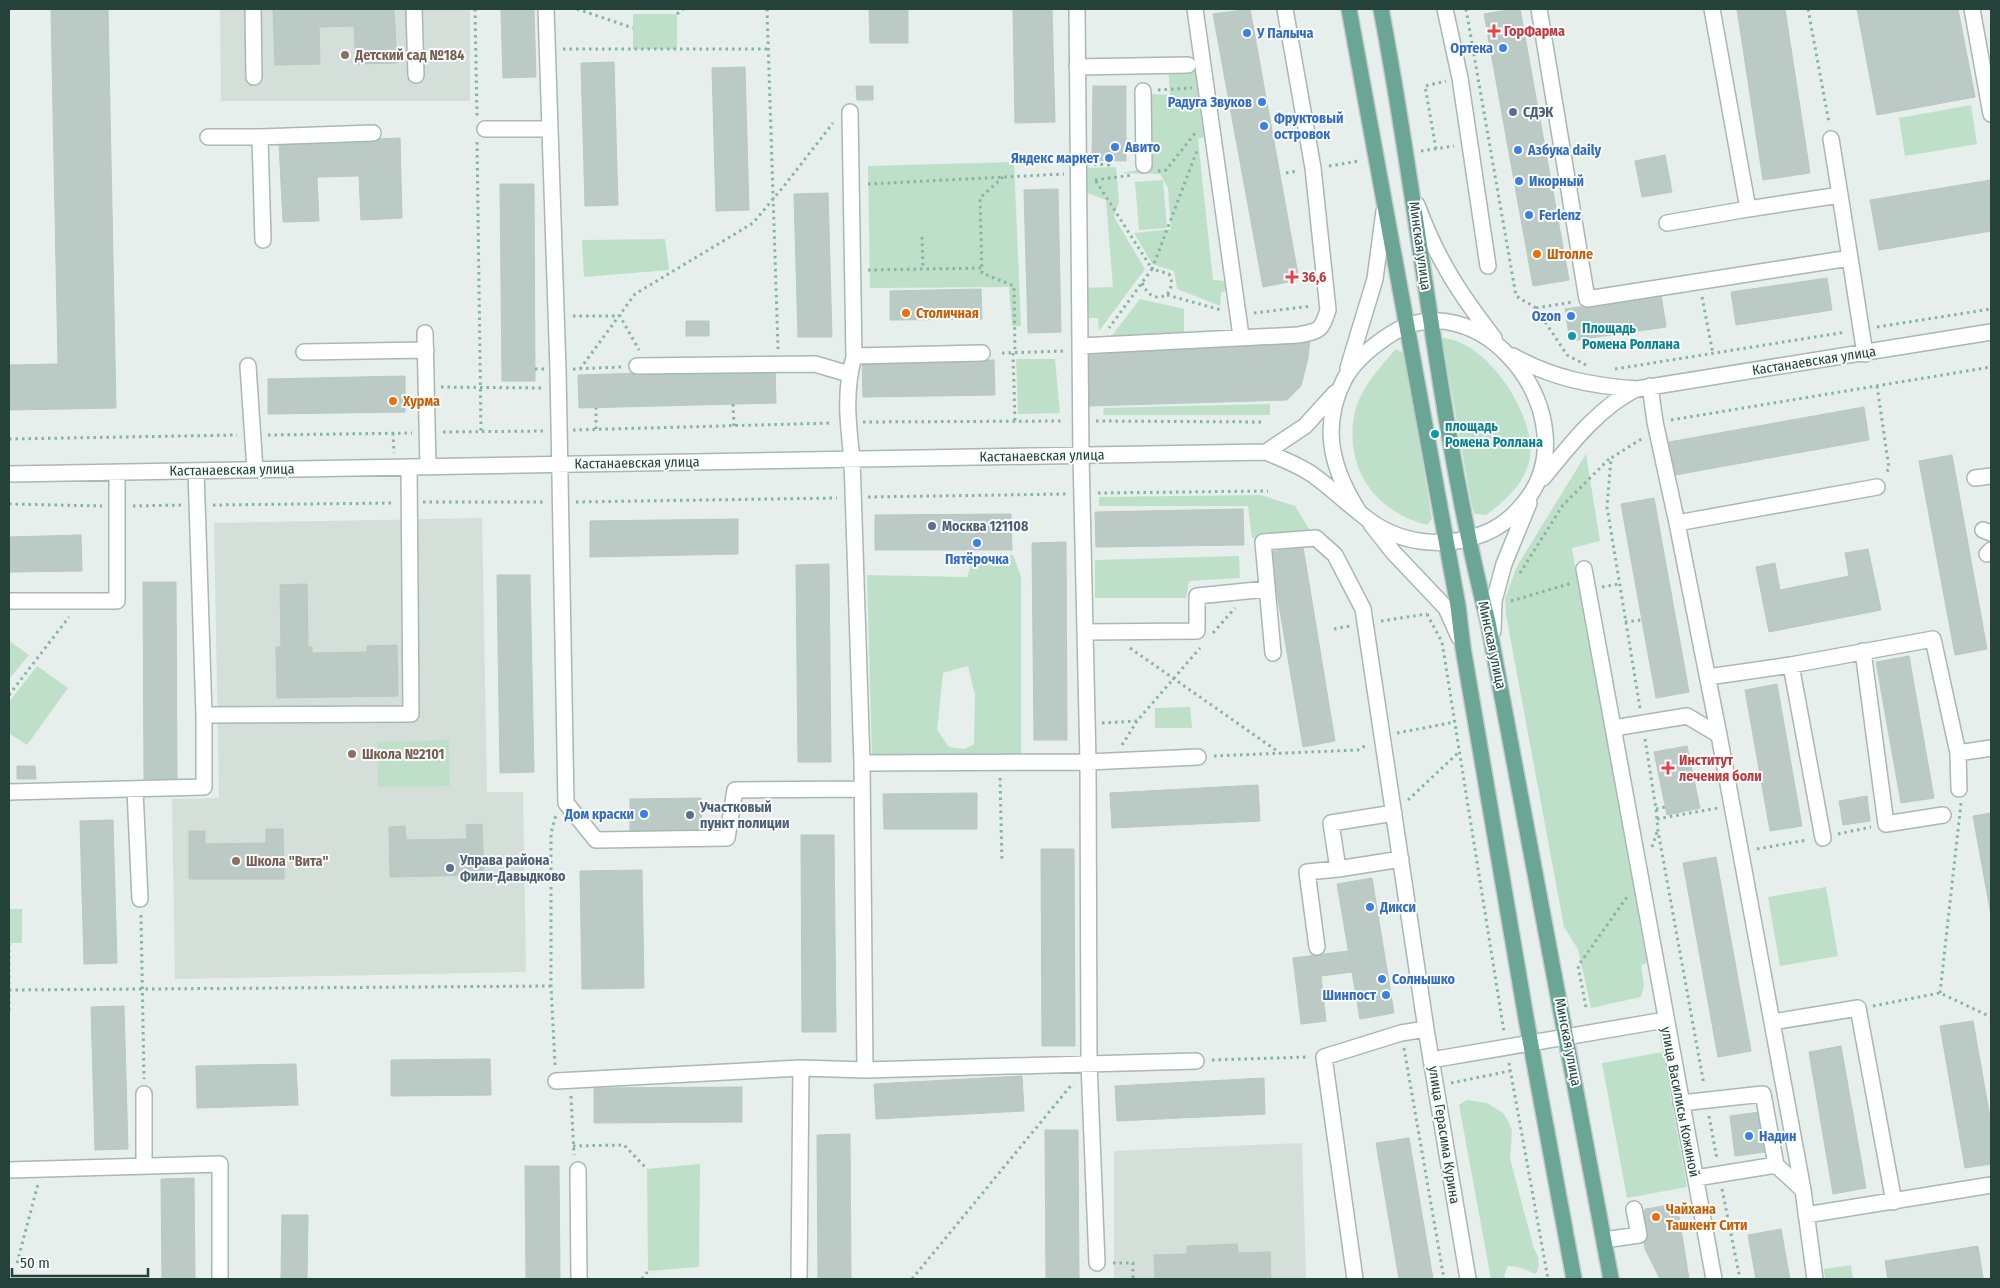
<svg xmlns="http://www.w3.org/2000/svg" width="2000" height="1288" font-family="'Fira Sans Condensed',sans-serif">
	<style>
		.built { fill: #d4dfda }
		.green { fill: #bfe0c8; fill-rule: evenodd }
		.building { fill: #bbcac4; stroke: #b8c9c2 }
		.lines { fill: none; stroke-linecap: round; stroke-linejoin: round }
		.minor-casing { stroke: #a8b8b2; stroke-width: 18 }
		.major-casing { stroke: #c2cac8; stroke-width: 18 }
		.path { stroke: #86b3a5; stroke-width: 3; stroke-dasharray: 2.5 4; stroke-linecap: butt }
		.minor { stroke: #fff; stroke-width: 15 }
		.major { stroke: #6aa596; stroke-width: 15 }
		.health-dot { fill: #e0444e; stroke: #f7fbf9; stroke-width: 2 }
		.shop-dot { fill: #3f7fe0; stroke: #f7fbf9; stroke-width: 2 }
		.education-dot { fill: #8d6e63; stroke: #f7fbf9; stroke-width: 2 }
		.service-dot { fill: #5c6f8a; stroke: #f7fbf9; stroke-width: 2 }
		.food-dot { fill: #e8710a; stroke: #f7fbf9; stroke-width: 2 }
		.culture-dot { fill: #0f9aa8; stroke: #f7fbf9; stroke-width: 2 }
		.labels { text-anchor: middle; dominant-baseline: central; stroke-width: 4; stroke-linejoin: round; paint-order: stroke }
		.health-label { font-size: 14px; font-weight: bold; fill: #be3a42; stroke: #f7fbf9; text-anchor: start }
		.shop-label { font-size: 14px; font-weight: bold; fill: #366cbe; stroke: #f7fbf9; text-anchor: start }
		.education-label { font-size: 14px; font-weight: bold; fill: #785e54; stroke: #f7fbf9; text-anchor: start }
		.service-label { font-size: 14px; font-weight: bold; fill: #4e5e75; stroke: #f7fbf9; text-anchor: start }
		.street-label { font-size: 14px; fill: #24423a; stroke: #f7fbf9 }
		.food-label { font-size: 14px; font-weight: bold; fill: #c56008; stroke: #f7fbf9; text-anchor: start }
		.culture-label { font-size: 14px; font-weight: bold; fill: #0d838f; stroke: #f7fbf9; text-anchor: start }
	</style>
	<rect width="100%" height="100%" fill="#e6efeb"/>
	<path class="built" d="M220,9h250v92h-249z
		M482,518l5,274h36l3,180 -351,7 -3,-180 47,-1 -5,-275z
		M1302,1143l4,136h-192v-128z"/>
	<path class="green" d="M633,14h44v35h-44z
		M1194,58l12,78 -8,3 15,141 12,1 2,10 -6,1 -1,14 -43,-17 -3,-18 -22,-7 -18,-31 37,-4 -3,-41 -8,-14 -40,-1 31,-5 -1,-74 20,1 -2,-34z
		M1971,105l6,39 -72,12 -6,-38z
		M1014,162l7,164h-9l-3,-39 -139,1 -2,-122z
		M1116,167l3,34 -5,16 31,52 -46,62 -1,-13h-14l-1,-30 30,-1 -7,-87 -23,-9 -1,-23z
		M1163,180l4,48 -28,2 -4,-48z
		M665,239l4,31 -85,7 -2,-37z
		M1140,299l44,10v26l-74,3z
		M1442,338c46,2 98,82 87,125 -7,23 -25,39 -43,52l-11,-1 -3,-7z
		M1396,349l8,4 28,166 -5,6c-51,-13 -82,-55 -73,-109 5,-26 25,-48 42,-67z
		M1016,359h39l5,54 -42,1z
		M1270,404v11h-167l1,-7z
		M1586,454l14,87 -28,7 75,415 -6,2 3,20 -3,12 -50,11 -13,-59 -14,-22 -58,-312 -1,-16 12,-33z
		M1261,495l34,11 17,28 -60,4 -4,-32h-149v-9z
		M1013,555l8,21v179l-149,1 -5,-181 100,2 7,-21zM968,666l7,29 -1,49 -9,5 -16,-2 -12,-17 6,-57z
		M1239,556l1,22 -51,3 -3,17h-91v-38z
		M9,641l20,14 -20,24z
		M37,666l31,22 -41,57 -18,-12v-31z
		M1190,707l2,21h-37v-20z
		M449,740l1,46 -72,1 -1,-45z
		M1826,887l12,69 -58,10 -12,-69z
		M9,909h13v34h-13z
		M1663,1052l24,135 -60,11 -25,-135z
		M1467,1100l20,3 16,10 5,8 4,9 -2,29 24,90c6,9 6,15 2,25l-18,-7 -10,-1 -4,10 2,3h-15l-32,-174z
		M700,1164l-1,103 -51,4 -1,-102z
		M1851,1265l2,14h-28l-1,-10z"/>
	<path class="building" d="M51,9h57l8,399 -107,2v-45l49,-1z
		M273,9h121l3,54 -41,1 -2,-38 -35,1 1,37 -45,1z
		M501,9h33l2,68 -33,1z
		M869,9h39v34h-38z
		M1013,9h39l3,113 -40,1z
		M1250,9l49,271 -36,7 -50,-273z
		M1514,9h6l49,271 -36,6 -49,-272z
		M1737,9h48l25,164 -47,7z
		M1857,9h101l17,88 -98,18z
		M614,62l4,143 -33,1 -4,-143z
		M745,67l4,143 -33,1 -4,-143z
		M856,86h17v14h-16z
		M1093,86h33v75l-34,-1z
		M400,138l2,80 -41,2 -2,-44 -42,1 2,44 -36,1 -4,-79z
		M1665,155l7,37 -30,5 -7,-36z
		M1991,180v51l-112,19 -9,-50z
		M500,184h34l1,197h-33z
		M1058,189l3,143 -33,1 -4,-143z
		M828,193l4,144h-34l-4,-143z
		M1827,278l5,32 -96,15 -5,-33z
		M981,289l1,30 -92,1v-29z
		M1661,295l5,32 -96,14 -5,-32z
		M686,321h23v15h-23z
		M1310,338l-2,20 -7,28 -14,14 -199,6 -3,-57z
		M994,360l1,35 -132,2 -1,-35z
		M775,369l1,34 -197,5 -1,-33z
		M405,376v36l-137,2v-35z
		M1864,407l5,33 -194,35 -6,-33z
		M1952,455l35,194 -32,6 -36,-194z
		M1654,498l35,194 -33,6 -35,-194z
		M1243,509l1,36 -148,2 -1,-35z
		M1011,514l1,36h-137v-35z
		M738,519v35l-148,3v-36z
		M81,535l1,36 -73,1v-35z
		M1066,542l1,198h-33l-2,-197z
		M1303,547l32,194 -32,6 -33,-195z
		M1868,549l13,61 -112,22 -13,-65 19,-4 5,27 69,-14 -4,-23z
		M829,564l2,198h-33l-2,-197z
		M497,575h33l4,197 -34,1z
		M143,582h33l1,197h-33z
		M307,584l1,63h4v6l55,-1v-6l30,-1 1,51 -121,2 -1,-51h5l-1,-62z
		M1909,656l25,142 -33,5 -25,-141z
		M1777,684l25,142 -32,5 -25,-141z
		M1687,746l13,62 -33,7 -13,-63z
		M17,766h18l1,13h-19z
		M1258,785l2,36 -148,7 -2,-35z
		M977,793v36h-93l-1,-35z
		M1867,796l3,25 -27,4 -4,-24z
		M701,798l1,33 -72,1v-33z
		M1991,813v102l-18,-99z
		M113,820l4,143 -33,1 -4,-143z
		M482,824l2,51 -94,2 -1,-50 16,-1 1,14 61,-1 -1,-14z
		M266,829h17l1,50h-95v-48h16v13l61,-1z
		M801,835h33l2,197h-34z
		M1041,849h33l1,197h-33z
		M1716,857l35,194 -33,6 -35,-194z
		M642,870l2,118 -62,1 -2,-118z
		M1372,878l22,135 -34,6 -23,-135z
		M1348,951l4,21 -31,4 5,45 -25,3 -8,-66z
		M124,1006l4,143 -33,1 -4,-143z
		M1973,1021l18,102v41l-26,4 -25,-142z
		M1841,1046l25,142 -33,6 -24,-142z
		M490,1059l1,36 -100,1v-36z
		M296,1064l2,41 -101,3 -1,-42z
		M1022,1076l2,35 -148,8 -2,-35z
		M1264,1078l1,36 -148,7 -2,-35z
		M742,1087v35l-148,1v-35z
		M1760,1112l5,40 -30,4 -5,-40z
		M1045,1130h33l1,149h-33z
		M850,1134l1,145h-33l-1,-144z
		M1409,1138l24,141h-34l-23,-136z
		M525,1166h34l1,113h-34z
		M194,1178l1,101h-33l-1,-100z
		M1677,1204l12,75h-29l-15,-30 -4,-26 4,-14z
		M282,1215h26l-1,64h-26z
		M1781,1229l9,50h-34l-8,-44z
		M1237,1244l1,9 32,-1 1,27h-116l-1,-24 33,-1v-8z
		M1978,1246l5,32 -95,1 -3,-18z"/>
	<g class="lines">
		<defs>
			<path id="minor" d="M253,9l1,68
				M414,9l2,66
				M546,9l12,361 8,433 30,37 131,-2 8,-48 127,-1
				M1077,9l4,446 7,307 1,301 8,200
				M1195,9l46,327
				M1445,9l15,69 28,188
				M1539,9l48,290 263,-41 15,96
				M1712,9l36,200 92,-14 10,63
				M1972,9l19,105
				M1077,67l111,-2
				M1143,91l1,74
				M850,112l4,245c-10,34 -6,67 -2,102l10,304 3,307
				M485,129h64
				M208,137h52l3,103
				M260,137l113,-4
				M1831,139l9,56
				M1417,205c20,54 42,88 77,133
				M1667,223l81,-14
				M425,333l3,134
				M1080,346l218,-11c22,-4 23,-4 30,-25l-15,-142 -28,-159
				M304,352l122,-2
				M854,356l128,-3
				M1513,356c39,22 79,30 124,33l354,-57
				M248,366l7,104
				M637,366l178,-2 34,10
				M1348,368l27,-89 9,-68
				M1650,386l5,36 22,101 42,212 84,455 12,89
				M1266,452l39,-26 30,-33
				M9,474l1257,-22c16,7 33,13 47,23 18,13 35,29 53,43 33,26 78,31 117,16 16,-6 30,-17 41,-31 70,-83 -46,-233 -139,-165 -16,11 -32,24 -41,42 -24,47 -12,90 15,132
				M1543,478c27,-33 55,-70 93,-89
				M1975,478l16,-2
				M1677,523l200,-36
				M1371,524l22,28 53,56 13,29
				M1983,530l8,3
				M1987,554l4,-4
				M1584,569l130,710
				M9,601h108v-129
				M1493,631l1,-30 10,-37 25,-61
				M1085,632l112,-1v-35l70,-7
				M1863,651l23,173 57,-9
				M1273,653l-10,-111 53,-4 19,17 28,54 63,420 42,250
				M1791,665l32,173
				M1708,677l83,-12 142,-26 25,114 33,-5
				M204,715l207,-1 -2,-247
				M1614,728l73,-12 32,19
				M1958,753l1,36
				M862,763l226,-1 110,-5
				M135,790l5,109
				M9,792l195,-5v-72l-8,-244
				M1394,813l-63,10 7,46 63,-10
				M1317,947l-10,-75 31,-3
				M1772,1022l86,-14 36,194
				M1431,1060l234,-40
				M556,1081l245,-13 64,2 331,-9
				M144,1094v72
				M1681,1103l82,-9 13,71
				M9,1170l211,-6v115
				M578,1170l1,109
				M1696,1178l80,-13 27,25
				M1806,1215l185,-30
				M1604,1240l35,-5 -5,-26
				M799,1279l2,-211
				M1355,1279l-31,-222 77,-24 25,-4"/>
			<path id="major" d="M1349,9l109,597 5,42 63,370 48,261
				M1381,9c39,203 56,411 107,613l123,657"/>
		</defs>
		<use href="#minor" class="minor-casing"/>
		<use href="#major" class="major-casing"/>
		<path class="path" d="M475,9l2,107
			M577,9l56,19
			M767,9l11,340
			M1466,9l50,287 20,12 31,47 19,10
			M1808,9l21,114
			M677,14l6,-5
			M563,49h205
			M1158,90l34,-2
			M477,142l4,290
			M1436,149l-11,-63 21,-5
			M1421,151l33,-5
			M1094,164l15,1v-4
			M1329,166l30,-5
			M1158,171l8,-1 30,-38
			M1286,173l12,-2
			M1003,177l-23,21 2,75 32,13 1,66
			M1095,180l37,-5
			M1096,181l56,88 -43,59
			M868,184l196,-10
			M922,237l1,32
			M868,270l114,-2
			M1142,283c6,12 12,17 25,12 5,-8 6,-13 2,-21l-17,-5 46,-121
			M1167,295l54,15
			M1702,297l11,57
			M1536,308l37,-6
			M1254,313l58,-7
			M573,316h47l19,34
			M1877,327l114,-18
			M1002,353l63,-2
			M1013,353l2,68
			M535,369h9
			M573,369l48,-2
			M580,369l55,-75 118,-71 31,-37 49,-63
			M1615,369l231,-37
			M1877,386l12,82 -3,6
			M441,387l101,1
			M733,404l1,22
			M1671,420l320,-53
			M1096,421l169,1
			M863,422l201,-1
			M596,429v-21
			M573,430l259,-7
			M443,432l102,-1
			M393,433l1,20
			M268,435l144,-2
			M9,439l228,-4
			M1098,493l170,-2
			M868,497l199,-3
			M423,502h122
			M576,502l261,-4
			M9,504l93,2
			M213,505l182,-2
			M133,506l49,-1
			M1520,573l43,-68 47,-47
			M1602,587l17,-3
			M1511,601l61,-18
			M1427,614l15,28 62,390
			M1381,621l46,-7
			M1625,622l16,-2
			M1334,629l16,-3
			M1213,633l22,-25
			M1130,648l150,105
			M9,695l60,-78
			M1640,708l-33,-201 4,-49 32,-20
			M1102,723l35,-2 63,-73
			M1397,733l58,-11
			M1645,739l11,70 2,22 46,254
			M1122,745l15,-24
			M1214,756l144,-6 10,-6
			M1000,778l2,84
			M1408,800l52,-49
			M1656,809l9,-2
			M1657,819l61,-11
			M1838,834l33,-7
			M1652,847l5,-15
			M1757,849l50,-9
			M141,915l3,164
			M9,943v69
			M9,990l542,-4
			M1940,993l21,-190
			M1873,1006l67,-13 51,24
			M1586,1007l-8,-41 49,-69
			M1404,1048l40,231
			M1212,1060l96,-3
			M1509,1063l39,216
			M555,1065l-4,-79v-153l5,-18
			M1451,1083l59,-12
			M571,1096l3,59
			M1709,1116l8,43
			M573,1146l51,-1 23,24
			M1722,1189l18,90
			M17,1263l21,-79
			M1113,1263h20v16
			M642,1279l6,-8
			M912,1279l161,-196"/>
		<use href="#minor" class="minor"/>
		<use href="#major" class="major"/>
	</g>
	<g class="health-dot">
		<path d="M1491.5 23.5h5v5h5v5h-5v5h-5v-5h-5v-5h5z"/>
		<path d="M1289.5 269.5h5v5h5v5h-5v5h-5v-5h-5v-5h5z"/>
		<path d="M1665.5 760.5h5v5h5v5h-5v5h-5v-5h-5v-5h5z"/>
	</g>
	<g class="shop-dot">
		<circle cx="1247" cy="33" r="5"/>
		<circle cx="1503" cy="48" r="5"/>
		<circle cx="1262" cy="102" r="5"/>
		<circle cx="1264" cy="126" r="5"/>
		<circle cx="1115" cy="147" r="5"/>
		<circle cx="1518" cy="150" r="5"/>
		<circle cx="1109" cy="158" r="5"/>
		<circle cx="1519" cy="181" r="5"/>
		<circle cx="1529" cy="215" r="5"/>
		<circle cx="1571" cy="316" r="5"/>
		<circle cx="977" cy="543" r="5"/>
		<circle cx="644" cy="814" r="5"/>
		<circle cx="1370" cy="907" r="5"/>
		<circle cx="1382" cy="979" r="5"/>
		<circle cx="1386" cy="995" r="5"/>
		<circle cx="1749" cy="1136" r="5"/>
	</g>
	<g class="education-dot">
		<circle cx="345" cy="55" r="5"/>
		<circle cx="352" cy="754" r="5"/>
		<circle cx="236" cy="861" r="5"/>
	</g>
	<g class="service-dot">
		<circle cx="1513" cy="112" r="5"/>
		<circle cx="932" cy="526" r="5"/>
		<circle cx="690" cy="815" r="5"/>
		<circle cx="450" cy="868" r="5"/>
	</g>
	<g class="food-dot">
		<circle cx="1537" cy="254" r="5"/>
		<circle cx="906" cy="313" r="5"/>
		<circle cx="393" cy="401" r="5"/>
		<circle cx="1656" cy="1217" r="5"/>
	</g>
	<g class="culture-dot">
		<circle cx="1572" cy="336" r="5"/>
		<circle cx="1435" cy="434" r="5"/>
	</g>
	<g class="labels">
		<g class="health-label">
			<text x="1504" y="31">ГорФарма</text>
			<text x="1302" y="277">36,6</text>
			<text x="1679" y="760">Институт<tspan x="1679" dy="16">лечения боли</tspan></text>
		</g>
		<g class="shop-label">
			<text x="1257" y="33">У Палыча</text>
			<text x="1493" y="48" text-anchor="end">Ортека</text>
			<text x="1252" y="102" text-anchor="end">Радуга Звуков</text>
			<text x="1274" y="118">Фруктовый<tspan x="1274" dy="16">островок</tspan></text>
			<text x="1125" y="147">Авито</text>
			<text x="1528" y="150">Азбука daily</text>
			<text x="1099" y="158" text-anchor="end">Яндекс маркет</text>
			<text x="1529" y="181">Икорный</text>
			<text x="1539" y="215">Ferlenz</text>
			<text x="1561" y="316" text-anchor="end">Ozon</text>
			<text x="977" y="559" text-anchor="middle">Пятёрочка</text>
			<text x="634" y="814" text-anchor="end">Дом краски</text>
			<text x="1380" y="907">Дикси</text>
			<text x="1392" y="979">Солнышко</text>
			<text x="1376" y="995" text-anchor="end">Шинпост</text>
			<text x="1759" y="1136">Надин</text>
		</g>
		<g class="education-label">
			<text x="355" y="55">Детский сад №184</text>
			<text x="362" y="754">Школа №2101</text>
			<text x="246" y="861">Школа "Вита"</text>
		</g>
		<g class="service-label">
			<text x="1523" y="112">СДЭК</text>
			<text x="942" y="526">Москва 121108</text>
			<text x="700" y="807">Участковый<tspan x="700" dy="16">пункт полиции</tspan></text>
			<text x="460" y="860">Управа района<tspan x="460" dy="16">Фили-Давыдково</tspan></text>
		</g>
		<g class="street-label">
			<text transform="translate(1420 246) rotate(82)">Минская улица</text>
			<text transform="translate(1814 361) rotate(-9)">Кастанаевская улица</text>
			<text transform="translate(1042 456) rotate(-1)">Кастанаевская улица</text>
			<text transform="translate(637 463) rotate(-1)">Кастанаевская улица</text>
			<text transform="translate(232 470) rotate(-1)">Кастанаевская улица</text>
			<text transform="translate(1492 645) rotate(78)">Минская улица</text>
			<text transform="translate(1568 1042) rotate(79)">Минская улица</text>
			<text transform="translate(1680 1102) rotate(79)">улица Василисы Кожиной</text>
			<text transform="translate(1444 1135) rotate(81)">улица Герасима Курина</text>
		</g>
		<g class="food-label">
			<text x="1547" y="254">Штолле</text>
			<text x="916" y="313">Столичная</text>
			<text x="403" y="401">Хурма</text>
			<text x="1666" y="1209">Чайхана<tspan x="1666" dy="16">Ташкент Сити</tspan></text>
		</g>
		<g class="culture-label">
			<text x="1582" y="328">Площадь<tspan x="1582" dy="16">Ромена Роллана</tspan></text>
			<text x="1445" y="426">площадь<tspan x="1445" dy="16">Ромена Роллана</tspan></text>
		</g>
	</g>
	<rect width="2000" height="1288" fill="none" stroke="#24423a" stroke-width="20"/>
	<path d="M12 1268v8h136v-8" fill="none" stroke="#24423a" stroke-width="2.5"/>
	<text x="20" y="1268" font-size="15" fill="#24423a" stroke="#f7fbf9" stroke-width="4" paint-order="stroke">50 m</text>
</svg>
